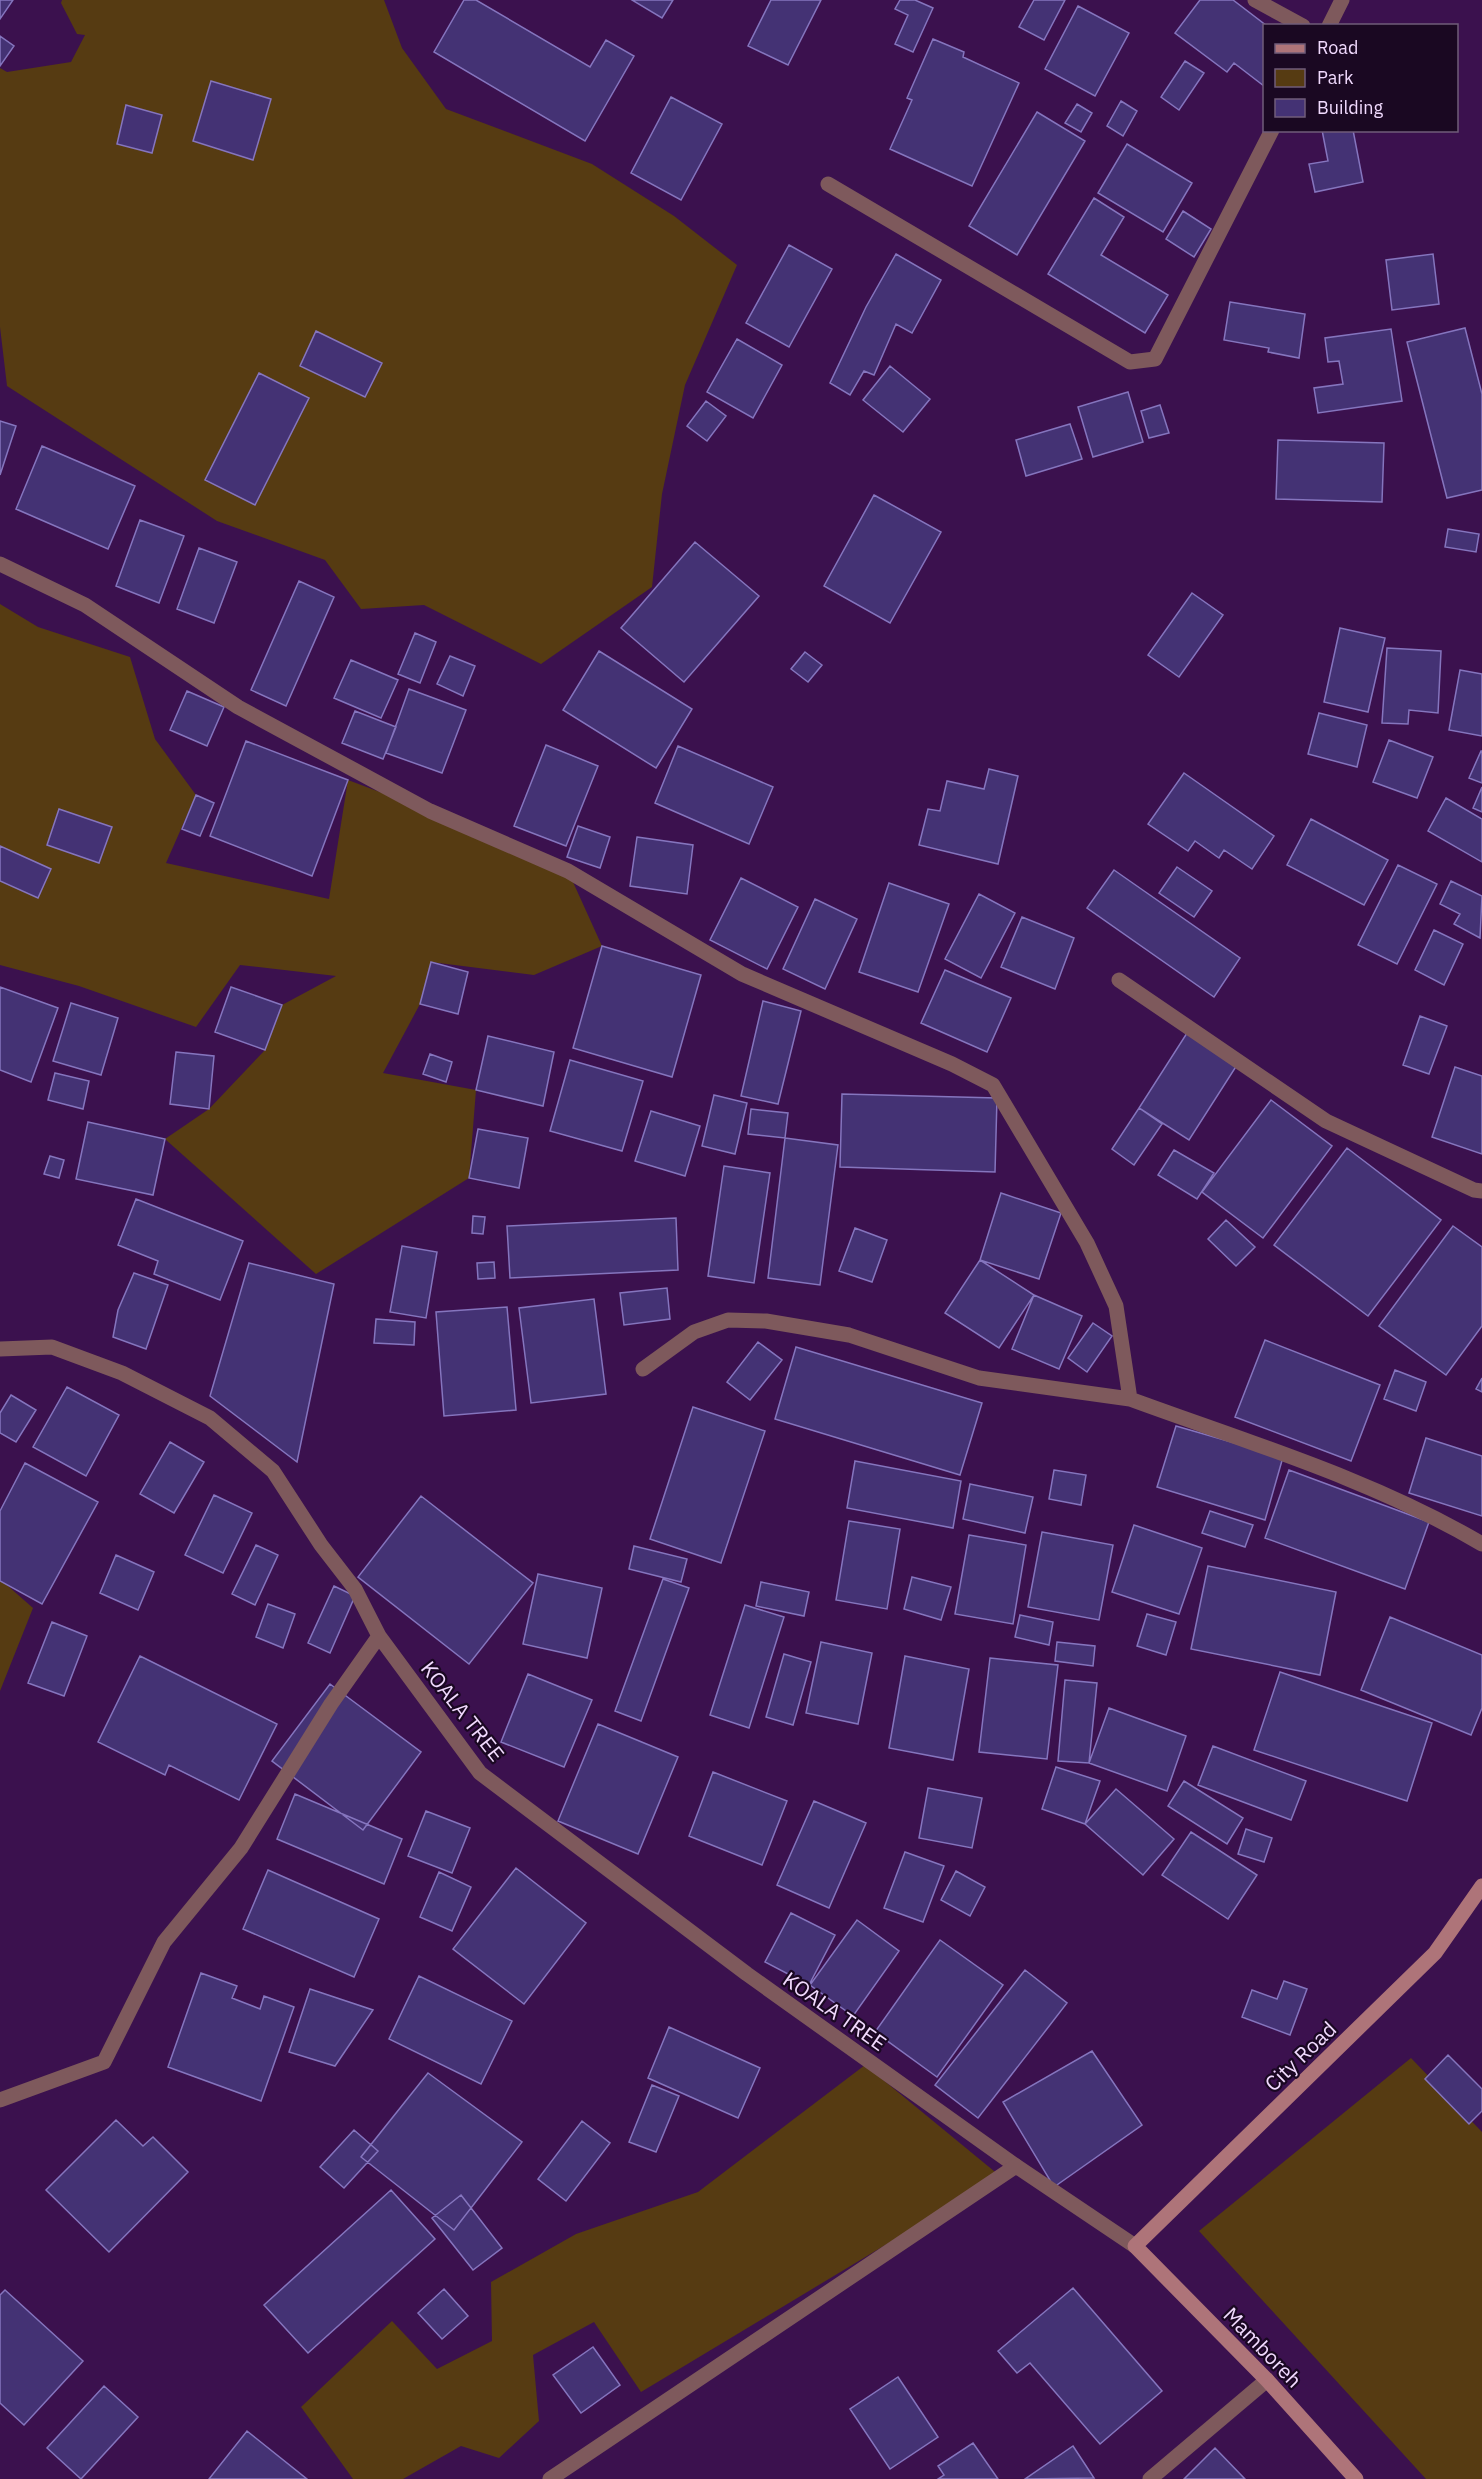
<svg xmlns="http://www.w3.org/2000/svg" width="1482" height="2479" font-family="'IBM Plex Sans',sans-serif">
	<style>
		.green { fill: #563b12 }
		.building { fill: #443274; stroke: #8575be; stroke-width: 1.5 }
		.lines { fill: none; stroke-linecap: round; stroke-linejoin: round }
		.minor { stroke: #7e595c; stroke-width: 15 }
		.tertiary { stroke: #7e595c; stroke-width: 15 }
		.secondary { stroke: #ae7479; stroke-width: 15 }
		.labels { text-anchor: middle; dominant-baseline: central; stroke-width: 4.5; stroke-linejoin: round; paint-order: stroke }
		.street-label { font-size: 21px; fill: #f1dafe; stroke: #1a0822 }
	</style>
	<rect width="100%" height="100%" fill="#3b114e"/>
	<path class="green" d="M62,0h322l18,48 44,61 146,55 82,52 63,49 -52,120 -23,109 -10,93 -111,77 -117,-59 -63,4 -36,-49 -108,-39 -210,-135 -7,-59v-259l7,4 64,-10 14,-27 -8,-1 -16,-31z
		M0,604l38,23 92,30 25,82 41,56 -30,68 163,36 19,-119 82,31 138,60 34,75 -68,29 -103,-13 -11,42 -37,69 93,17 -7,88 -153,96 -151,-135 44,-30 56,-59 17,-45 54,-29 -96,-11 -44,62 -117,-41 -79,-21z
		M0,1579l33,29 -33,83z
		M1411,2058l71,74v347h-56l-227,-248z
		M865,2065l135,111 -359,216 -47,-70 -61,33 6,66 -40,37 -38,-12 -58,33h-50l-52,-72 91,-86 45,48 55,-28 -1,-59 85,-48 122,-42z"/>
	<path class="building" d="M0,0h13l-13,19z
		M464,0h12l114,67 16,-27 28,16 -49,85 -151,-89z
		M632,0h41l-11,18z
		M771,0h50l-33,65 -40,-19z
		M900,0h15l18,8 -20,44 -18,-8 13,-29 -13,-6z
		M1034,0h31l-21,40 -25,-13z
		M1200,0h33l34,26h-3v60l-30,-23 -7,9 -52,-39z
		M1078,6l51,27 -34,63 -50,-27z
		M0,36l14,10 -14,20z
		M933,39l31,13 -1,5 56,26 -47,103 -82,-37 22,-49 -5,-2z
		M1185,61l19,12 -25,37 -18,-13z
		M211,81l60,18 -18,61 -60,-19z
		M671,97l51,27 -41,76 -50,-27z
		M1121,101l16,10 -14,25 -16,-10z
		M1077,104l15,9 -11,19 -16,-9z
		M126,105l36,10 -10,38 -35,-9z
		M1037,112l48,29 -68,114 -48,-29z
		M1322,130h31l10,52 -48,10 -6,-28 19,-3z
		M1127,144l65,39 -29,49 -65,-39z
		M1094,198l30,19 -23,38 67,40 -23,38 -97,-59z
		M1183,211l28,18 -17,28 -28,-18z
		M789,245l43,24 -43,78 -43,-24z
		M896,254l45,26 -29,53 -16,-9 -22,51 -10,-4 -14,24 -20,-12 36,-76z
		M1433,254l6,50 -47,6 -6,-50z
		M1230,302l75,12 -6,44 -31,-6 1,-4 -45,-8z
		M1465,328l17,66v96l-35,8 -40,-156z
		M1391,329l11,72 -84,12 -4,-25 29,-4 -4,-23 -11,1 -3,-24z
		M316,331l66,32 -17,34 -65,-31z
		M737,339l45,26 -29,53 -46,-26z
		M890,366l40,33 -27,33 -40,-32z
		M259,373l50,25 -54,107 -50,-25z
		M1128,392l15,50 -50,15 -15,-50z
		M706,401l20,15 -19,25 -20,-15z
		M1160,405l9,28 -20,5 -8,-27z
		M0,421l16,5 -16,49z
		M1070,424l12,35 -56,17 -10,-36z
		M1278,440l106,3 -2,59 -106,-3z
		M42,446l93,40 -27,63 -92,-40z
		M874,495l67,37 -51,91 -66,-37z
		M140,520l44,16 -25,67 -43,-17z
		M1448,529l31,5 -3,18 -31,-5z
		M695,542l64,54 -75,86 -63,-54z
		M199,548l38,14 -23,61 -37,-14z
		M299,581l35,16 -48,109 -35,-16z
		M1192,593l31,22 -44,62 -31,-22z
		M1340,628l45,10 -17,74 -44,-10z
		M415,633l21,9 -16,41 -22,-9z
		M1387,648l54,3 -3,62 -29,-3 -1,14 -26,-1z
		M599,651l93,58 -36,59 -93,-58z
		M805,652l17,13 -14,17 -17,-13z
		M450,656l25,10 -12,30 -26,-12z
		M351,660l47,20 -17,38 -47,-20z
		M1460,670l22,4v62l-33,-6z
		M409,689l57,21 -24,63 -56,-20z
		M187,691l37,16 -17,39 -37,-16z
		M355,711l41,16 -13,32 -41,-16z
		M1319,713l48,12 -10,42 -49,-13z
		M1389,740l44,17 -16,41 -44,-16z
		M246,741l102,39 -36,96 -102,-40z
		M546,745l52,21 -32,80 -52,-20z
		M678,746l95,41 -24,57 -94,-41z
		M1481,751h1v32l-13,-5z
		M989,769l29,7 -20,88 -79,-19 9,-36 12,2 7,-30 37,8z
		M1184,773l90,63 -22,33 -28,-19 -5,8 -24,-17 -7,10 -40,-27z
		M1482,787v25l-9,-4z
		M196,795l18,8 -14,33 -18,-7z
		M1446,798l36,21v43l-54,-31z
		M59,809l53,18 -13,36 -52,-18z
		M1311,819l77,41 -24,45 -77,-40z
		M578,826l32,11 -10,31 -33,-11z
		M637,837l56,8 -6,49 -57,-8z
		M0,846l51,23 -13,29 -38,-17z
		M1398,865l39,19 -40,80 -39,-19z
		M1177,867l35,24 -18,26 -35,-24z
		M1114,870l126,88 -26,39 -127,-89z
		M741,878l57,29 -31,62 -57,-29z
		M1451,881l31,15 -2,42 -26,-14 6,-10 -20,-10z
		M889,883l60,21 -31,88 -59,-20z
		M979,894l36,19 -34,65 -36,-19z
		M815,899l42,20 -32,70 -42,-20z
		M1022,917l52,21 -19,51 -54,-22z
		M1434,930l29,14 -19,41 -29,-15z
		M602,946l99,29 -29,102 -99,-29z
		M431,962l37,10 -10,42 -38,-10z
		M945,970l66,28 -24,54 -66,-29z
		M0,987l58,21 -27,74 -31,-12z
		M231,987l51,18 -17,45 -50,-18z
		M763,1001l38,10 -23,93 -37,-8z
		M71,1003l47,15 -17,57 -48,-14z
		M1420,1016l27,10 -18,48 -26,-9z
		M1187,1033l50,32 -48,75 -50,-32z
		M488,1036l66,16 -11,54 -67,-16z
		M176,1052l38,4 -5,53 -39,-5z
		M430,1054l22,8 -6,20 -23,-8z
		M570,1060l73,21 -21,70 -72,-20z
		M1455,1067l27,9v78l-50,-17z
		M55,1073l34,8 -6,28 -35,-9z
		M842,1094l155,4 -2,74 -155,-5z
		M714,1095l33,8 -12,51 -33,-8z
		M1271,1100l61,46 -69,92 -61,-46z
		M1139,1108l23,16 -28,41 -22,-16z
		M751,1109l37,4 -3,25 -37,-4z
		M651,1111l49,15 -15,50 -50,-15z
		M88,1122l77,17 -12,56 -77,-16z
		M478,1129l50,9 -9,50 -50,-10z
		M785,1138l53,7 -18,140 -52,-7z
		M1347,1148l94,72 -73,96 -94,-71z
		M1174,1150l40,23 -17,26 -39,-24z
		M50,1156l14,4 -5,18 -15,-4z
		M724,1166l46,7 -16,110 -46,-7z
		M1001,1193l60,20 -22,66 -59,-19z
		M136,1199l107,42 -23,59 -66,-26 4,-13 -40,-16z
		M473,1216l12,1 -2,17 -11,-1z
		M676,1218l2,52 -168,8 -3,-52z
		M1226,1220l29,27 -19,19 -28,-27z
		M1453,1226l29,21v79l-36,49 -67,-49z
		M855,1228l32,12 -15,42 -33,-11z
		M402,1246l35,6 -11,66 -36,-6z
		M980,1260l54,35 -35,53 -54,-35z
		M494,1262l1,16 -17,1 -1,-16z
		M249,1263l85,21 -37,178 -87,-66z
		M134,1273l34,12 -22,64 -33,-12 5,-27z
		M667,1288l3,31 -46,6 -4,-32z
		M1034,1295l48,21 -23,53 -47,-20z
		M594,1299l12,95 -75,9 -12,-95z
		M507,1307l9,103 -72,6 -8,-104z
		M376,1319l39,3 -1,23 -40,-2z
		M1093,1323l19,13 -25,36 -19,-14z
		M1265,1340l115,45 -29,76 -116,-44z
		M758,1342l24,18 -32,40 -23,-18z
		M796,1347l186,56 -22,72 -185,-56z
		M1395,1370l31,12 -10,29 -32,-12z
		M1482,1378v14l-6,-3z
		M67,1387l52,28 -33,61 -53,-29z
		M11,1395l25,15 -20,32 -16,-9v-20z
		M693,1407l72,24 -44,132 -71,-24z
		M1176,1426l107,31 -18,63 -108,-33z
		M1426,1438l56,18v60l-73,-23z
		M170,1442l34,20 -30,51 -34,-19z
		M855,1461l106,20 -8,47 -106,-20z
		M25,1463l73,39 -56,102 -42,-23v-70z
		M1054,1470l32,5 -5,30 -32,-6z
		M1289,1470l140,52 -24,67 -140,-51z
		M970,1484l63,13 -8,36 -62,-14z
		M214,1495l38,18 -29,60 -38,-18z
		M421,1496l112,87 -64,81 -111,-87z
		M1210,1511l43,14 -8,22 -43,-14z
		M849,1521l51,8 -13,80 -51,-9z
		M1134,1525l68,23 -23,66 -67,-22z
		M1042,1532l71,13 -14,75 -71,-13z
		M969,1535l57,10 -13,79 -58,-10z
		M256,1545l22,10 -23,50 -23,-11z
		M634,1546l53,13 -6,23 -52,-13z
		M116,1555l38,17 -16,38 -38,-17z
		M1208,1566l128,26 -16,83 -129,-26z
		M538,1574l64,14 -15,70 -64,-14z
		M912,1577l39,10 -10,33 -37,-11z
		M663,1579l26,9 -48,133 -26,-10z
		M761,1582l48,10 -5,24 -48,-10z
		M334,1586l21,10 -25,57 -22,-10z
		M268,1604l27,10 -12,34 -27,-11z
		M745,1605l39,12 -35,111 -39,-13z
		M1147,1614l29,8 -10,33 -29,-9z
		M1020,1615l33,7 -4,23 -34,-8z
		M1390,1617l92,38v53l-11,27 -110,-45z
		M52,1622l35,14 -23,60 -36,-13z
		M821,1642l51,11 -14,71 -52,-11z
		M1057,1642l38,4 -2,20 -38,-5z
		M784,1654l27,8 -18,63 -27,-8z
		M140,1656l137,68 -38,76 -70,-35 -4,10 -67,-33z
		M905,1656l64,13 -16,91 -64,-12z
		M990,1658l68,7 -11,94 -68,-7z
		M1280,1672l152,51 -25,78 -153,-51z
		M528,1674l64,26 -28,67 -63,-25z
		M1065,1680l32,3 -8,80 -31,-2z
		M330,1684l91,68 -58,78 -91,-69z
		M1109,1708l77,28 -19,55 -78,-28z
		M598,1724l80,33 -40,97 -80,-33z
		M1213,1746l93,35 -15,39 -93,-35z
		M1056,1767l44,14 -15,43 -43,-15z
		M713,1772l74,29 -25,64 -73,-29z
		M1184,1781l59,37 -16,26 -59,-38z
		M928,1788l54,10 -10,50 -53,-10z
		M1116,1789l58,50 -31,36 -58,-51z
		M295,1794l107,45 -18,45 -107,-45z
		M814,1801l52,22 -37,85 -52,-23z
		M426,1811l44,17 -18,45 -44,-17z
		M1246,1829l26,9 -8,24 -26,-8z
		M1191,1832l66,43 -29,44 -66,-44z
		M905,1852l39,14 -21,56 -39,-14z
		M516,1868l70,55 -62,81 -71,-55z
		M268,1870l111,49 -25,58 -111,-48z
		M956,1871l29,16 -15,29 -29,-16z
		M439,1872l32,15 -19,44 -32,-14z
		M791,1913l44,22 -26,50 -44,-23z
		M857,1920l42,31 -46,65 -43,-31z
		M940,1940l63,45 -66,92 -62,-45z
		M1025,1970l42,33 -89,115 -43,-33z
		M201,1973l36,13 -5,12 28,11 4,-13 30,11 -33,94 -93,-34z
		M419,1976l93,45 -31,63 -92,-45z
		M1284,1981l23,8 -17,46 -48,-18 10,-27 25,9z
		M310,1989l63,21 -38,56 -46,-14z
		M669,2027l91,41 -22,50 -90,-40z
		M1092,2051l50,74 -88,62 -51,-85z
		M1448,2055l34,34v22l-13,13 -44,-45z
		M428,2073l94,69 -68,88 -93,-73z
		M652,2085l27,11 -23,56 -27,-10z
		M116,2120l27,26 10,-9 35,35 -79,80 -63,-62z
		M582,2121l28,22 -44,58 -28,-22z
		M354,2130l24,21 -34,37 -24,-21z
		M391,2190l44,49 -127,114 -44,-48z
		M461,2195l41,53 -29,22 -41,-52z
		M1073,2288l89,103 -62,53 -70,-81 -13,10 -19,-22z
		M444,2289l24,27 -26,23 -24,-26z
		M5,2290l78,71 -59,64 -24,-22v-108z
		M593,2347l27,38 -39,28 -28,-38z
		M898,2377l40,60 -48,32 -40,-60z
		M104,2386l34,31 -57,62 -34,-31z
		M247,2431l60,48h-98z
		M973,2443l25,36h-60l6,-4 -6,-9z
		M1073,2446l21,32 -69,1z
		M1215,2448l30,31h-61z"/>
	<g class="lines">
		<path class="minor" d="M1255,0l48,26
			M1329,26l13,-26
			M828,184l302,178 25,-3 117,-229
			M0,564l85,41 153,102 192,104 138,60 174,103 210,90 41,21 94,158 29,63 14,93 -151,-21 -130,-43 -83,-14 -38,-1 -34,12 -51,37
			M1119,980l207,141 148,69 8,1
			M0,1349l52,-2 70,26 88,45 63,53 48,74 34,44 24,47 101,137 267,201 269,192
			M1130,1399c117,43 244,81 352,145
			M0,2100l104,-38 60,-120 77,-94 90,-144 48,-68
			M1150,2479l117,-99"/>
		<path class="tertiary" d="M550,2479l466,-313 119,80"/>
		<path class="secondary" d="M1356,2479l-89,-99 -132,-134 300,-293 47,-67"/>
	</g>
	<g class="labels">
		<g class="street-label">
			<text transform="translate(463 1711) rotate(52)">KOALA TREE</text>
			<text transform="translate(835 2011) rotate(35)">KOALA TREE</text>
			<text transform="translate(1300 2056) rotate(-44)">City Road</text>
			<text transform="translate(1263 2347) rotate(46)">Mamboreh</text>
		</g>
	</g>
	<rect x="1263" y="24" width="195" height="108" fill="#1a0822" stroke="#705c7a" stroke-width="1.5"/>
	<rect x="1275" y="44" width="30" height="9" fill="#ae7479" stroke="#705c7a" stroke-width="1.5"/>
	<text x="1317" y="54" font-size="18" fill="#f1dafe">Road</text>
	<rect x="1275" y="69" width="30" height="18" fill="#563b12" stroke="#705c7a" stroke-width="1.5"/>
	<text x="1317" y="84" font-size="18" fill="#f1dafe">Park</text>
	<rect x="1275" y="99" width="30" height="18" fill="#443274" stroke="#705c7a" stroke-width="1.5"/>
	<text x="1317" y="114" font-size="18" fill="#f1dafe">Building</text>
</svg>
